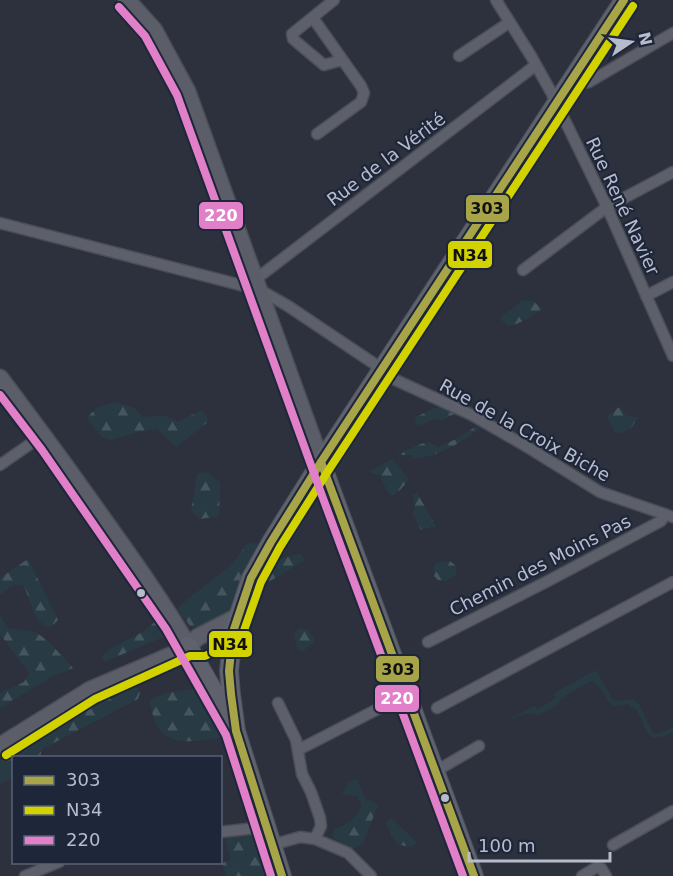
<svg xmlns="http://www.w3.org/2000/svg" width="673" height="876" font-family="'DejaVu Sans',sans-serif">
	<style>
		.green { fill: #283b44 }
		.forest { fill: url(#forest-firs) }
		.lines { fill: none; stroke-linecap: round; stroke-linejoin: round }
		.minor-casing { stroke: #494d56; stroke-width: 13 }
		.secondary-casing { stroke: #494d56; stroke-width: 19 }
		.primary-casing { stroke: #4a4e59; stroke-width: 20 }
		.minor { stroke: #5d606a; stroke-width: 10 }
		.secondary { stroke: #5b5e68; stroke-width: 16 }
		.primary { stroke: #5f626c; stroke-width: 18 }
		.bus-1-casing { stroke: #1e2639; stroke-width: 12 }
		.bus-2-casing { stroke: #1e2639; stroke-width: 12 }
		.bus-3-casing { stroke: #1e2639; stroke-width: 12 }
		.bus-1 { stroke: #a7a548; stroke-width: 8 }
		.bus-2 { stroke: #d2d200; stroke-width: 8 }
		.bus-3 { stroke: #e17fc8; stroke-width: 8 }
		.bus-dot { fill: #b7bccd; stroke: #1e2639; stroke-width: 2 }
		.labels { text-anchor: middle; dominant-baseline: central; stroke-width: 4.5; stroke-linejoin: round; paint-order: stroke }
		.street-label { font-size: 18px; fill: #b7bccd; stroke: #1e2639 }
		.line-badge { stroke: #1e2639; stroke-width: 2 }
		.badge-label { font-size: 16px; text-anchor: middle; font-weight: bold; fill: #fff }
		.pale-badge-label { font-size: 16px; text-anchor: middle; font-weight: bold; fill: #111 }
	</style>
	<defs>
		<pattern id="forest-firs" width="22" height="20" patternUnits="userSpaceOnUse" patternTransform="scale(1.5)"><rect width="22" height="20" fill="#283b44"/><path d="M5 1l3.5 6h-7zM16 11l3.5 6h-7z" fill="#45555e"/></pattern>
	</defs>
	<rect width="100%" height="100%" fill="#2c313d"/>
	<path class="green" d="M596,670l17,30c6,2 14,-1 20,-1l6,5 14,29 6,1 14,-7v5c-32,15 -23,-4 -37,-22 -2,-2 -5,-4 -8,-6l-13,2c-11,-6 -13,-21 -24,-25l-26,15 -5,4 -4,6 -17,9 -10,-1 -8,1 -18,8 32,-18 3,4 18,-11 -2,-5z"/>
	<path class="forest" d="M523,300l10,1 9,8c-10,7 -23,16 -35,17l-7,-8z
		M116,402l18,6 9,9 22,-1 13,6 24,-12 7,11 -33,26 -19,-18 -20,3 -26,8 -9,-3 -15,-19 9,-10z
		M437,407l18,7 -13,6 -9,-1 -15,7 -4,-8z
		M619,407l10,9 9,2 -7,10 -9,5 -7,-1 -8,-16z
		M475,427l5,1c-22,17 -41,28 -70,31l5,-4h-19l25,-11 7,-2 11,5 19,-9z
		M392,459l17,21 -10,11 -7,5 -5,-5 -7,-16 -11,-3z
		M206,472l14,11 -1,33 -19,3 -9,-8 6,-37z
		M417,493l19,33 -15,4 -8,-15 2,-10 -2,-10z
		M257,543l1,9 -24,58 -35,17 -9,-1 -13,-18 53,-42 17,-22z
		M300,554l5,6 -46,28 12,-24 12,-6z
		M28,559l30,61 -3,3 -8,5 -11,-11 -12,-31 -10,-2 -14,11v-17z
		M450,561l6,5v8l-10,7 -8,-1 -4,-4v-10l4,-4z
		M0,616l8,12 28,4 13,10 24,26 -20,8 -53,32v-15l24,-11 5,-9 -29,-39z
		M158,619l10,16 -64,27 -2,-6c11,-10 23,-15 37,-22 7,-4 13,-10 19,-15z
		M299,628l9,2 7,11 -13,11 -5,-5 -3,-12z
		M134,685l6,8 -2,6 -96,50 -2,8 -26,1 -1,21 -7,1 -6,4v-24l68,-43 54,-29z
		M198,688l24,49c-22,3 -52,12 -65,-12 -4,-6 -5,-16 -8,-23 13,-12 33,-10 49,-14z
		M357,780l9,20 6,1 6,4 -15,38 -11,6 -19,-11 1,-9c14,-4 22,-10 28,-24l-5,-9 -15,-2 8,-13z
		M391,818l26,25 -6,4 -11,-2 -7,-7 -7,-16z
		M256,835l4,4 13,37h-47l-4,-13 9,-3 -6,-22z"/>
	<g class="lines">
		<defs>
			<path id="minor" d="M334,0l-42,34 1,5 31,26 18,-5
				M496,0l35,56 20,36 56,115 66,149
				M313,18l48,68 3,7 -3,9 -44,32
				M459,56l51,-34
				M572,81l8,3 9,-2 84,-49
				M0,223l260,67 28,16 88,59 13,12 83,38 52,30 76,47 73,25
				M523,270l84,-63 66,-35
				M256,279l280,-214
				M646,296l27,-14
				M0,465l43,-30
				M428,642l118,-60 115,-61 4,-7
				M278,703l18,37 6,34 9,18 9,26 1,8 -6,13
				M437,708l236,-126
				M298,750l109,-56
				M436,771l43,-25
				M220,832l46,-5
				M272,845l28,-8 15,2 33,14 23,23
				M613,845l60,-34
				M25,876l34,-14
				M582,876l15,-9 4,1 5,8"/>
			<path id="secondary" d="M127,0l27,30 33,61 134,371
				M0,378c34,45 68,91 101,138 30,42 61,85 87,130
				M0,746l90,-56 82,-35 16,-9 10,-9 39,-20"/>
			<path id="primary" d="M321,462l153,414
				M188,646l43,76
				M282,876l-46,-145 -5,-37 -2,-23 4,-39 18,-54 20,-36 50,-80 303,-462"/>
		</defs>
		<use href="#minor" class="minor-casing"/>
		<use href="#secondary" class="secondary-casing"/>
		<use href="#primary" class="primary-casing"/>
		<use href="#minor" class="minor"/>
		<use href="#secondary" class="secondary"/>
		<use href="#primary" class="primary"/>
		<defs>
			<path id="bus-1" d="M321,462l153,414
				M282,876l-46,-145 -5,-37 -2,-23 4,-39 18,-54 20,-36 50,-80 303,-462"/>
			<path id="bus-2" d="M6,755l89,-56 95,-43h15l36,-17 20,-57 19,-35 50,-79 303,-462"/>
			<path id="bus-3" d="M119,7l26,29 32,59 147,406 139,375
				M0,395l42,55 124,179 60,106 45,141"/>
		</defs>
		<use href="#bus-1" class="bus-1-casing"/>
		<use href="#bus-2" class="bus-2-casing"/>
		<use href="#bus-3" class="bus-3-casing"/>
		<use href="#bus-1" class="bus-1"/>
		<use href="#bus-2" class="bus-2"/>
		<use href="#bus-3" class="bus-3"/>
	</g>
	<g class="bus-dot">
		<circle cx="141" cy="593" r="5"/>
		<circle cx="445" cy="798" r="5"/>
	</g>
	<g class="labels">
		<g class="street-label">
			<text transform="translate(386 159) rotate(-37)">Rue de la Vérité</text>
			<text transform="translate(623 206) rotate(65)">Rue René Navier</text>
			<text transform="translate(525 430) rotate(29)">Rue de la Croix Biche</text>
			<text transform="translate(540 565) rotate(-27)">Chemin des Moins Pas</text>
		</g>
	</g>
	<g class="line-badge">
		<rect x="465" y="194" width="45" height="29" rx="6" fill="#a7a548"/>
		<rect x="198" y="201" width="46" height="29" rx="6" fill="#e17fc8"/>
		<rect x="447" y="240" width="46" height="29" rx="6" fill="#d2d200"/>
		<rect x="208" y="630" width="45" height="28" rx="6" fill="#d2d200"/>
		<rect x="375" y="655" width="45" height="28" rx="6" fill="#a7a548"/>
		<rect x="374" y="684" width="46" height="29" rx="6" fill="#e17fc8"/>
	</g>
	<g class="badge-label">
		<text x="221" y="221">220</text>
		<text x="397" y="704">220</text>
	</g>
	<g class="pale-badge-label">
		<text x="487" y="214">303</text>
		<text x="470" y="261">N34</text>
		<text x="230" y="650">N34</text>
		<text x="398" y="675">303</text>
	</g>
	<rect x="12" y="756" width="210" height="108" fill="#1e2639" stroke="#5b6274" stroke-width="1.5"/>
	<rect x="24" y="776" width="30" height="9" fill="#a7a548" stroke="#5b6274" stroke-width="1.5"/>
	<text x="66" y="786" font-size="18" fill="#b7bccd">303</text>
	<rect x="24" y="806" width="30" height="9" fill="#d2d200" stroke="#5b6274" stroke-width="1.5"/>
	<text x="66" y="816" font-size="18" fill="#b7bccd">N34</text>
	<rect x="24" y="836" width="30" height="9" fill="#e17fc8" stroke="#5b6274" stroke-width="1.5"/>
	<text x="66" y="846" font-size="18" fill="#b7bccd">220</text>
	<g transform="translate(631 42) rotate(77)" stroke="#1e2639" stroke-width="4.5" paint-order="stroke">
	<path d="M0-4.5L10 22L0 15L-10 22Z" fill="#b7bccd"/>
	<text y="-9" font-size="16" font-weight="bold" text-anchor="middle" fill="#b7bccd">N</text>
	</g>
	<path d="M469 852v9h141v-9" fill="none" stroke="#b7bccd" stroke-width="3"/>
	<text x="478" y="852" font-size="18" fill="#b7bccd" stroke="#1e2639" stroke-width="4.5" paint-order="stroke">100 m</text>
</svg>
